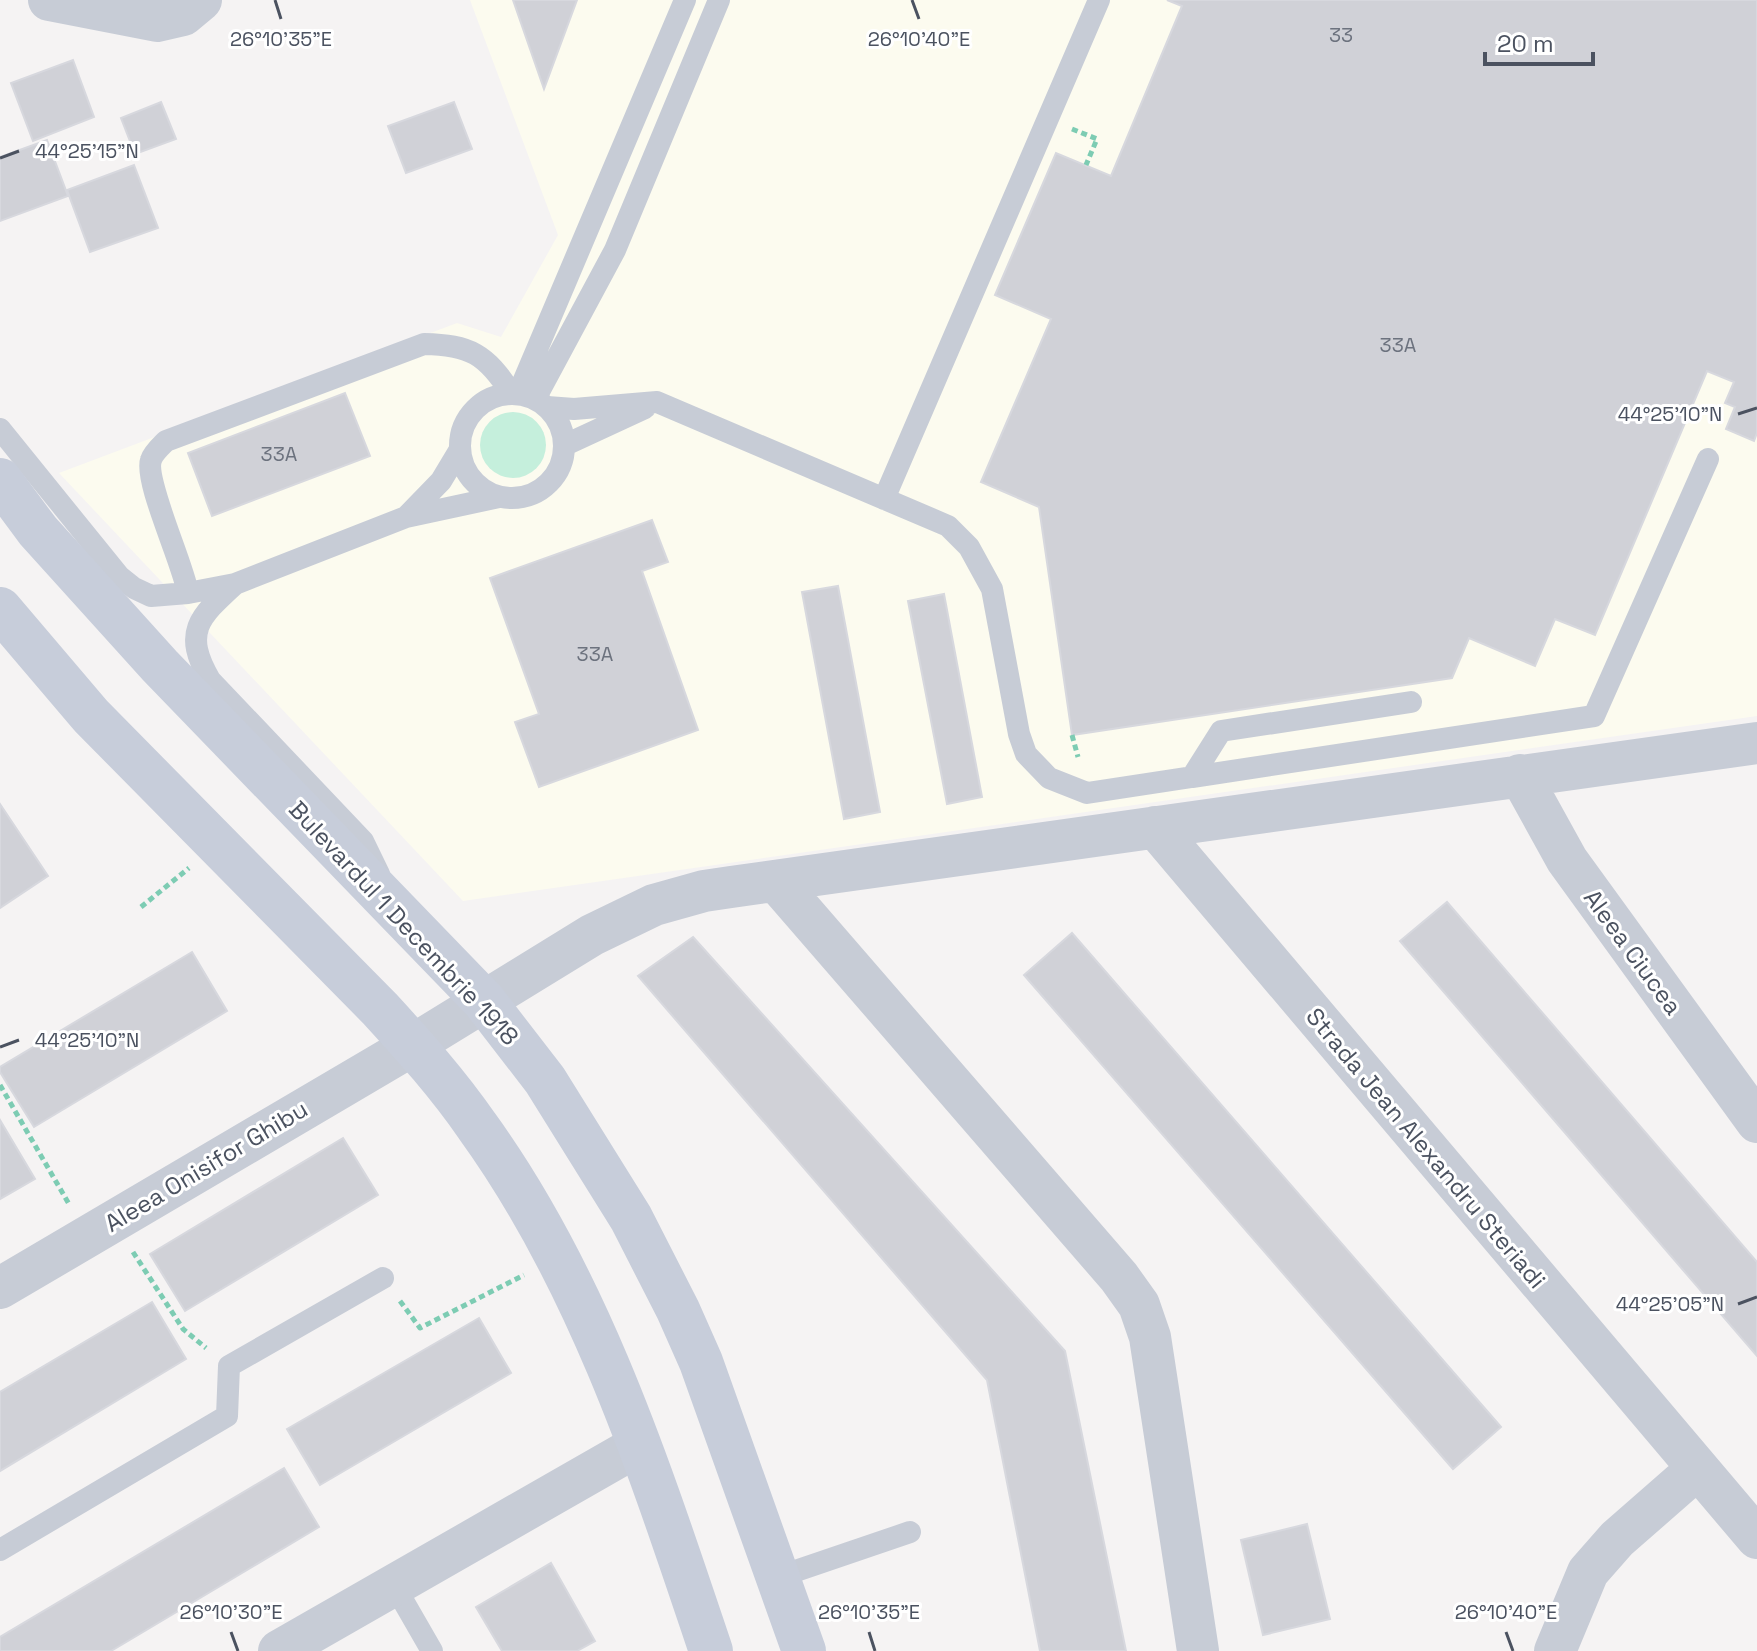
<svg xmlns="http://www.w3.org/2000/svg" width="1757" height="1651" font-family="'Space Grotesk',sans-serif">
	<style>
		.commercial { fill: #fcfbef }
		.green { fill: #c5efdc }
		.building { fill: #d0d1d7; stroke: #d7d8de; stroke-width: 2 }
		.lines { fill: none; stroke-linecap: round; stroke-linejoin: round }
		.path { stroke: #7dccb3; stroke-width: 5; stroke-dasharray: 6 4; stroke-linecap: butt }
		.lane { stroke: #c7ccd6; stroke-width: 22 }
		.street { stroke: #c7ccd6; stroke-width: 42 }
		.secondary { stroke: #c7cdda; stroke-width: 44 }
		.ticks { fill: none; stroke: #4b5260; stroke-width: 3 }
		.labels { text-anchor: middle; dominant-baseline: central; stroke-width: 6; stroke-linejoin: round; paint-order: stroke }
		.number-label { font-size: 20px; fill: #6c727e }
		.street-label { font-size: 24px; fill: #4b5260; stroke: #fff }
		.ticks-label { font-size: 20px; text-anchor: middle; fill: #4b5260; stroke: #fff; stroke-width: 6; stroke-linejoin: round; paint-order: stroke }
	</style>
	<rect width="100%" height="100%" fill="#f5f3f3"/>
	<path class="commercial" d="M470,0h1287v716l-1294,185 -404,-428 398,-150 44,14 57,-102z"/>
	<path class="green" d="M480 445a33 33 0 1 1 66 0a33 33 0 1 1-66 0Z"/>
	<path class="building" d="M513,0h64l-33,89z
		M1167,0h590v433l-3,8 -28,-12 9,-22 -10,-4 9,-21 -27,-11 -112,264 -40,-16 -20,47 -66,-28 -17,40 -380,57 -33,-228 -58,-25 70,-163 -56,-24 61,-142 55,23 71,-170z
		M73,60l21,57 -61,24 -22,-58z
		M161,102l15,37 -41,15 -14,-36z
		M454,102l18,47 -66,24 -18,-47z
		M47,140l21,56 -68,25v-64z
		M134,165l24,63 -68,24 -23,-62z
		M345,393l25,63 -158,60 -24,-63z
		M652,520l16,42 -26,9 56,159 -159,57 -24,-65 24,-8 -49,-136z
		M838,586l42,226 -36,7 -42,-227z
		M944,594l38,203 -35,7 -39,-203z
		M0,804l48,72 -48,32z
		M1447,902l310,360v94l-357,-415z
		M1072,933l429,494 -48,42 -429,-494z
		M693,937l372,414 61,300h-86l-53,-271 -349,-404z
		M192,952l35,59 -193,116 -34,-55v-5z
		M0,1120l35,59 -35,20z
		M343,1138l35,57 -193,116 -35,-57z
		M152,1302l34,57 -186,112v-79z
		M479,1318l32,55 -191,112 -33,-56z
		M284,1468l35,59 -208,124h-111v-14z
		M1307,1524l23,95 -67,16 -22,-95z
		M551,1563l44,78 -18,10h-75l-26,-44z"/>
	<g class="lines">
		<path class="path" d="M1072,129l25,10 -11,26
			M1072,735l6,22
			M141,907l48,-39
			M0,1085l69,119
			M133,1252l50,77 23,19
			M400,1301l20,27 104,-53"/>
		<path class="lane" d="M460 446a52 52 0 1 1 104 0a52 52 0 1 1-104 0Z
			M518,394l167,-394
			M535,399l80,-149 104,-250
			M547,407l27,2 83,-7 291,124 21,21 23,42 27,145 7,20 23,24 38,15 105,-16 29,-46 190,-29
			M0,429l119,147 15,12 17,8 37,-3 47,-9 171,-67 93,-20
			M565,445l80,-37
			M884,499l215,-499
			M408,515l33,-34 18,-30
			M235,584c-36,33 -53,48 -25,96l153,161 16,33
			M188,593c-5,-30 -44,-112 -37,-133 2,-7 10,-14 15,-19l258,-97c46,1 62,10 87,49
			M1192,777l402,-61 114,-257
			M0,1550l227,-134 2,-50 154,-88
			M778,1577l132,-45
			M394,1585l38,66"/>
		<path class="street" d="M49,0l108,21 26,-6 18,-15
			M1520,775l47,85 190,262
			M1155,827l602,711
			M776,881l343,396 20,28 11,32 48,314
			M0,1288l413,-243 179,-110 62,-30 50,-14 27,-4 1026,-144
			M279,1651l360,-206
			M1555,1651l33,-79 29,-33 80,-70"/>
		<path class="secondary" d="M0,480l38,51 122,135 324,335 61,79 86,138 47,92 23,52 103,289
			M0,609l91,107 289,293c34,37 68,75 97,117 113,156 173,344 234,525"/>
	</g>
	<path class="ticks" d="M275,0l6,19M912,0l7,19M0,158l19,-7M1738,414l19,-6M0,1047l19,-7M1738,1304l19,-7M231,1632l7,19M869,1632l6,19M1506,1632l7,19"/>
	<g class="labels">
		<g class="number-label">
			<text x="1341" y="35">33</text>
			<text x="1398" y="345">33A</text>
			<text x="279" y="454">33A</text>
			<text x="595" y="654">33A</text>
		</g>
		<g class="street-label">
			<text transform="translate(404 923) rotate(47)">Bulevardul 1 Decembrie 1918</text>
			<text transform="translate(1633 952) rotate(54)">Aleea Ciucea</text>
			<text transform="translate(1426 1148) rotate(50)">Strada Jean Alexandru Steriadi</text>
			<text transform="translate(206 1166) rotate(-31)">Aleea Onisifor Ghibu</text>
		</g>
	</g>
	<g class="ticks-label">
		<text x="281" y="46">26°10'35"E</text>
		<text x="919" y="46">26°10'40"E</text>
		<text x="87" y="158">44°25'15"N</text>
		<text x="1670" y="421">44°25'10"N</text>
		<text x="87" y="1047">44°25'10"N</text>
		<text x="1670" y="1311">44°25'05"N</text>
		<text x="231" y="1619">26°10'30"E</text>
		<text x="869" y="1619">26°10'35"E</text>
		<text x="1506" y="1619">26°10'40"E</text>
	</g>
	<path d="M1485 52v12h108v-12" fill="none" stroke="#4b5260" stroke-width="4"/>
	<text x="1497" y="52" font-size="24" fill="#4b5260" stroke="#ffffff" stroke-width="6" paint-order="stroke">20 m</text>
</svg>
